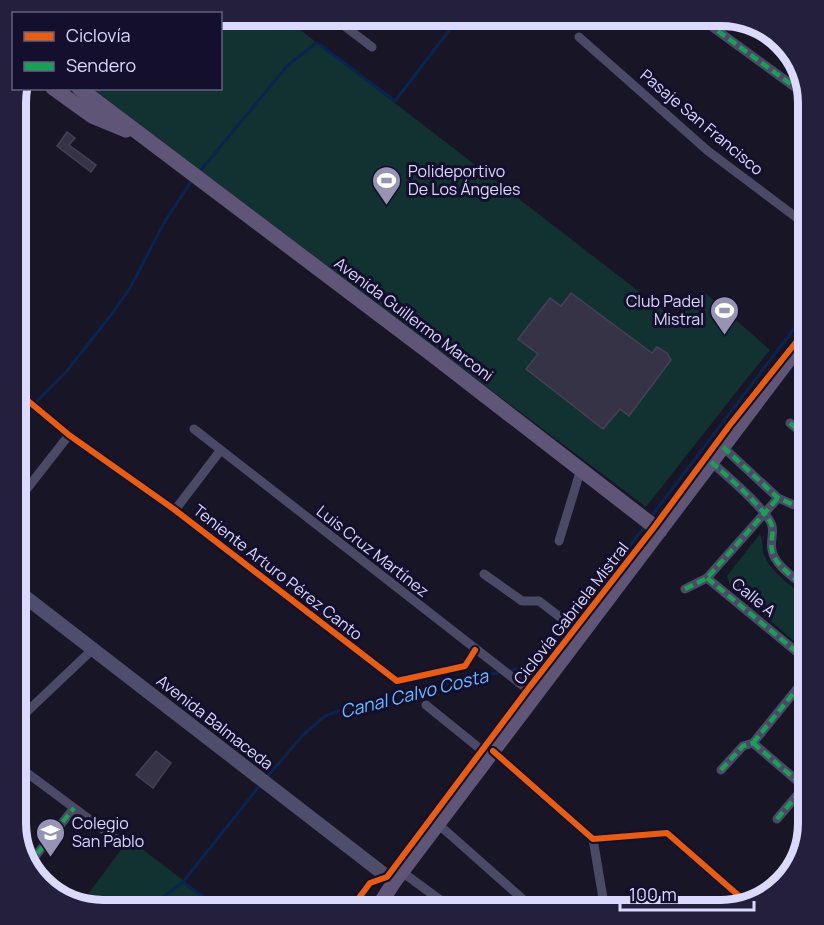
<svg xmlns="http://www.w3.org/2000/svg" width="824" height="925" font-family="Manrope,sans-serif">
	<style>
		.green { fill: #123232 }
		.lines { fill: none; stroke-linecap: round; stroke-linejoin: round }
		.stream { stroke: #09244e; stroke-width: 3 }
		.building { fill: #363347; stroke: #444058; stroke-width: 1.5 }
		.minor { stroke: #4a4a67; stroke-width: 9 }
		.secondary { stroke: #4f4d6c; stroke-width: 14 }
		.primary { stroke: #5f5577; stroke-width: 15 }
		.quiet { stroke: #1a9f57; stroke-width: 4.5; stroke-dasharray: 9 4.5; stroke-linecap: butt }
		.cycleway-casing { stroke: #130f2c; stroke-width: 10 }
		.cycleway { stroke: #e95d12; stroke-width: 6 }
		.labels { text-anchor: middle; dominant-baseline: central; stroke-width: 6; stroke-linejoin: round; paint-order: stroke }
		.street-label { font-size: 16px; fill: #dcd9ff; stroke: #130f2c }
		.poi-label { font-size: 16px; fill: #dcd9ff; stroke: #130f2c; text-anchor: start }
		.water-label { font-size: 18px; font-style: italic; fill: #67beff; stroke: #130f2c }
		.rim { fill: none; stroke: #dcd9ff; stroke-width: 8 }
	</style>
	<rect width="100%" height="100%" fill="#181526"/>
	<path class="green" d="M221,15h60l396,306 26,-30 67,59 -22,27 -102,130 -553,-418 127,-1z
		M760,534c4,8 1,16 5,23 6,15 32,33 44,44v53l-79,-68 -3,-10z
		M129,839l93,71h-120l-22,-5z"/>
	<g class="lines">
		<path class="stream" d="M201,170l86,-104 29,-23 3,1 76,57 66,-86
			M15,423l51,-51 45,-57 19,-27 35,-67 26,-39
			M650,518l159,-209
			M507,671l31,-7 107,-138
			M266,778l37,-43 22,-19 32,-12 143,-32
			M183,882l37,28
			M146,910l37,-28 77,-97"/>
	</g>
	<path class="building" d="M67,132l8,6 -6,7 27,20 -5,7 -34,-26z
		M571,293l81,60 5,-6 10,6 4,7 -42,56 -9,-7 -17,20 -77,-60 12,-15 -20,-15 32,-41 11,8z
		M156,751l15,12 -18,25 -17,-13z"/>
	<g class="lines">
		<path class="minor" d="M330,15l42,32
			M696,15l111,81
			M579,37l129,114 101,76
			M792,355l17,16
			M15,390l54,45 106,75 222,171 68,-15 10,-16
			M790,423l19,16
			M194,429l341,266
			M723,447l55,51 16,7h15
			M711,462c13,11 58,50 61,64 2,7 -2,16 0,24 2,16 26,30 37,40
			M15,504l54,-69
			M175,510l45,-59
			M559,541l22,-72
			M484,574l38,27h17l43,33
			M707,578l102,84
			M685,589l22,-11 71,-80
			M426,705l63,51
			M15,723l78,-74
			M753,743l56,-69
			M753,743l56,48
			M493,751l100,88 74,-6 79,69
			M15,764l109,81
			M721,770l22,-24 10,-3
			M777,819l27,-32
			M438,824l97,86
			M593,839l12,71
			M29,864l45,-56
			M402,872l52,38"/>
		<path class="secondary" d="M15,589l379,293"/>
		<path class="primary" d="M53,88l39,28 34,14
			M79,88l351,265 230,178
			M376,910l18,-28 415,-549"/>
		<path class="quiet" d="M696,15l111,81
			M790,423l19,16
			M723,447l55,51 16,7h15
			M711,462c13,11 58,50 61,64 2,7 -2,16 0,24 2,16 26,30 37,40
			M707,578l102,84
			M685,589l22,-11 71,-80
			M753,743l56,-69
			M753,743l56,48
			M721,770l22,-24 10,-3
			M777,819l27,-32
			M29,864l45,-56"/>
		<defs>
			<path id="cycleway" d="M15,390l54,45 106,75 222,171 68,-15 10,-16
				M493,751l100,88 74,-6 79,69
				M350,910l20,-27 17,-6 141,-188 127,-163 74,-100 80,-100"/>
		</defs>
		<use href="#cycleway" class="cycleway-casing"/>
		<use href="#cycleway" class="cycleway"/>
	</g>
	<defs>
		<symbol id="stadium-pin" viewBox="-11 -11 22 30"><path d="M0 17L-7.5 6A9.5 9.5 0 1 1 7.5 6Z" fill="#9794b3" stroke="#130f2c"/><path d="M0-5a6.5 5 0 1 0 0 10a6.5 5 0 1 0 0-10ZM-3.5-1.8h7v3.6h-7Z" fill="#fff"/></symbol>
		<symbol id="school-pin" viewBox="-11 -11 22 30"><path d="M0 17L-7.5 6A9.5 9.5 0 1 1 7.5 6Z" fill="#9794b3" stroke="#130f2c"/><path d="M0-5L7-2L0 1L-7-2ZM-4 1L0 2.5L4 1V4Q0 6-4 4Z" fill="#fff"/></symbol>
	</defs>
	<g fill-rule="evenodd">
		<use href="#stadium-pin" x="370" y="164" width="33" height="45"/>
		<use href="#stadium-pin" x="708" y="294" width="33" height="45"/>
		<use href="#school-pin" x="34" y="816" width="33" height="45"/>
	</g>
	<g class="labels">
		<g class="street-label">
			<text transform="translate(702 122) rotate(40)">Pasaje San Francisco</text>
			<text transform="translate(414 319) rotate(37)">Avenida Guillermo Marconi</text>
			<text transform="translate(373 551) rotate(38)">Luis Cruz Martínez</text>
			<text transform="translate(278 572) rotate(38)">Teniente Arturo Pérez Canto</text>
			<text transform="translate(754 597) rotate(39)">Calle A</text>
			<text transform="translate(571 613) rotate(-52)">Ciclovía Gabriela Mistral</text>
			<text transform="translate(215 722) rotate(38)">Avenida Balmaceda</text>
		</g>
		<g class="poi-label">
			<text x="408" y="171">Polideportivo<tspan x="408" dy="18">De Los Ángeles</tspan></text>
			<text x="704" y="301" text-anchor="end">Club Padel<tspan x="704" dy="18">Mistral</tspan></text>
			<text x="72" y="823">Colegio<tspan x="72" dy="18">San Pablo</tspan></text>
		</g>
		<g class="water-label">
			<text transform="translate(414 693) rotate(-14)">Canal Calvo Costa</text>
		</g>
	</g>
	<path d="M0 0H824V925H0ZM103 26H721A77 77 0 0 1 798 103V823A77 77 0 0 1 721 900H103A77 77 0 0 1 26 823V103A77 77 0 0 1 103 26Z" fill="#231f3d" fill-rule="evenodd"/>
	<path class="rim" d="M103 26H721A77 77 0 0 1 798 103V823A77 77 0 0 1 721 900H103A77 77 0 0 1 26 823V103A77 77 0 0 1 103 26Z"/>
	<rect x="12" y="12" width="210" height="78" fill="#130f2c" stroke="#636080" stroke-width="1.5"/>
	<rect x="24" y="32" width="30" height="9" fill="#e95d12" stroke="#636080" stroke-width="1.5"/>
	<text x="66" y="42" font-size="18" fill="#dcd9ff">Ciclovía</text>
	<rect x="24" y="62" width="30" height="9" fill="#1a9f57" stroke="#636080" stroke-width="1.5"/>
	<text x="66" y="72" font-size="18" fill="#dcd9ff">Sendero</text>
	<path d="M620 901v9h134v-9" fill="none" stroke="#dcd9ff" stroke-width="3"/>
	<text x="629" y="901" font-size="18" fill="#dcd9ff" stroke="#130f2c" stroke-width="4.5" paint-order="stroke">100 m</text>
</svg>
